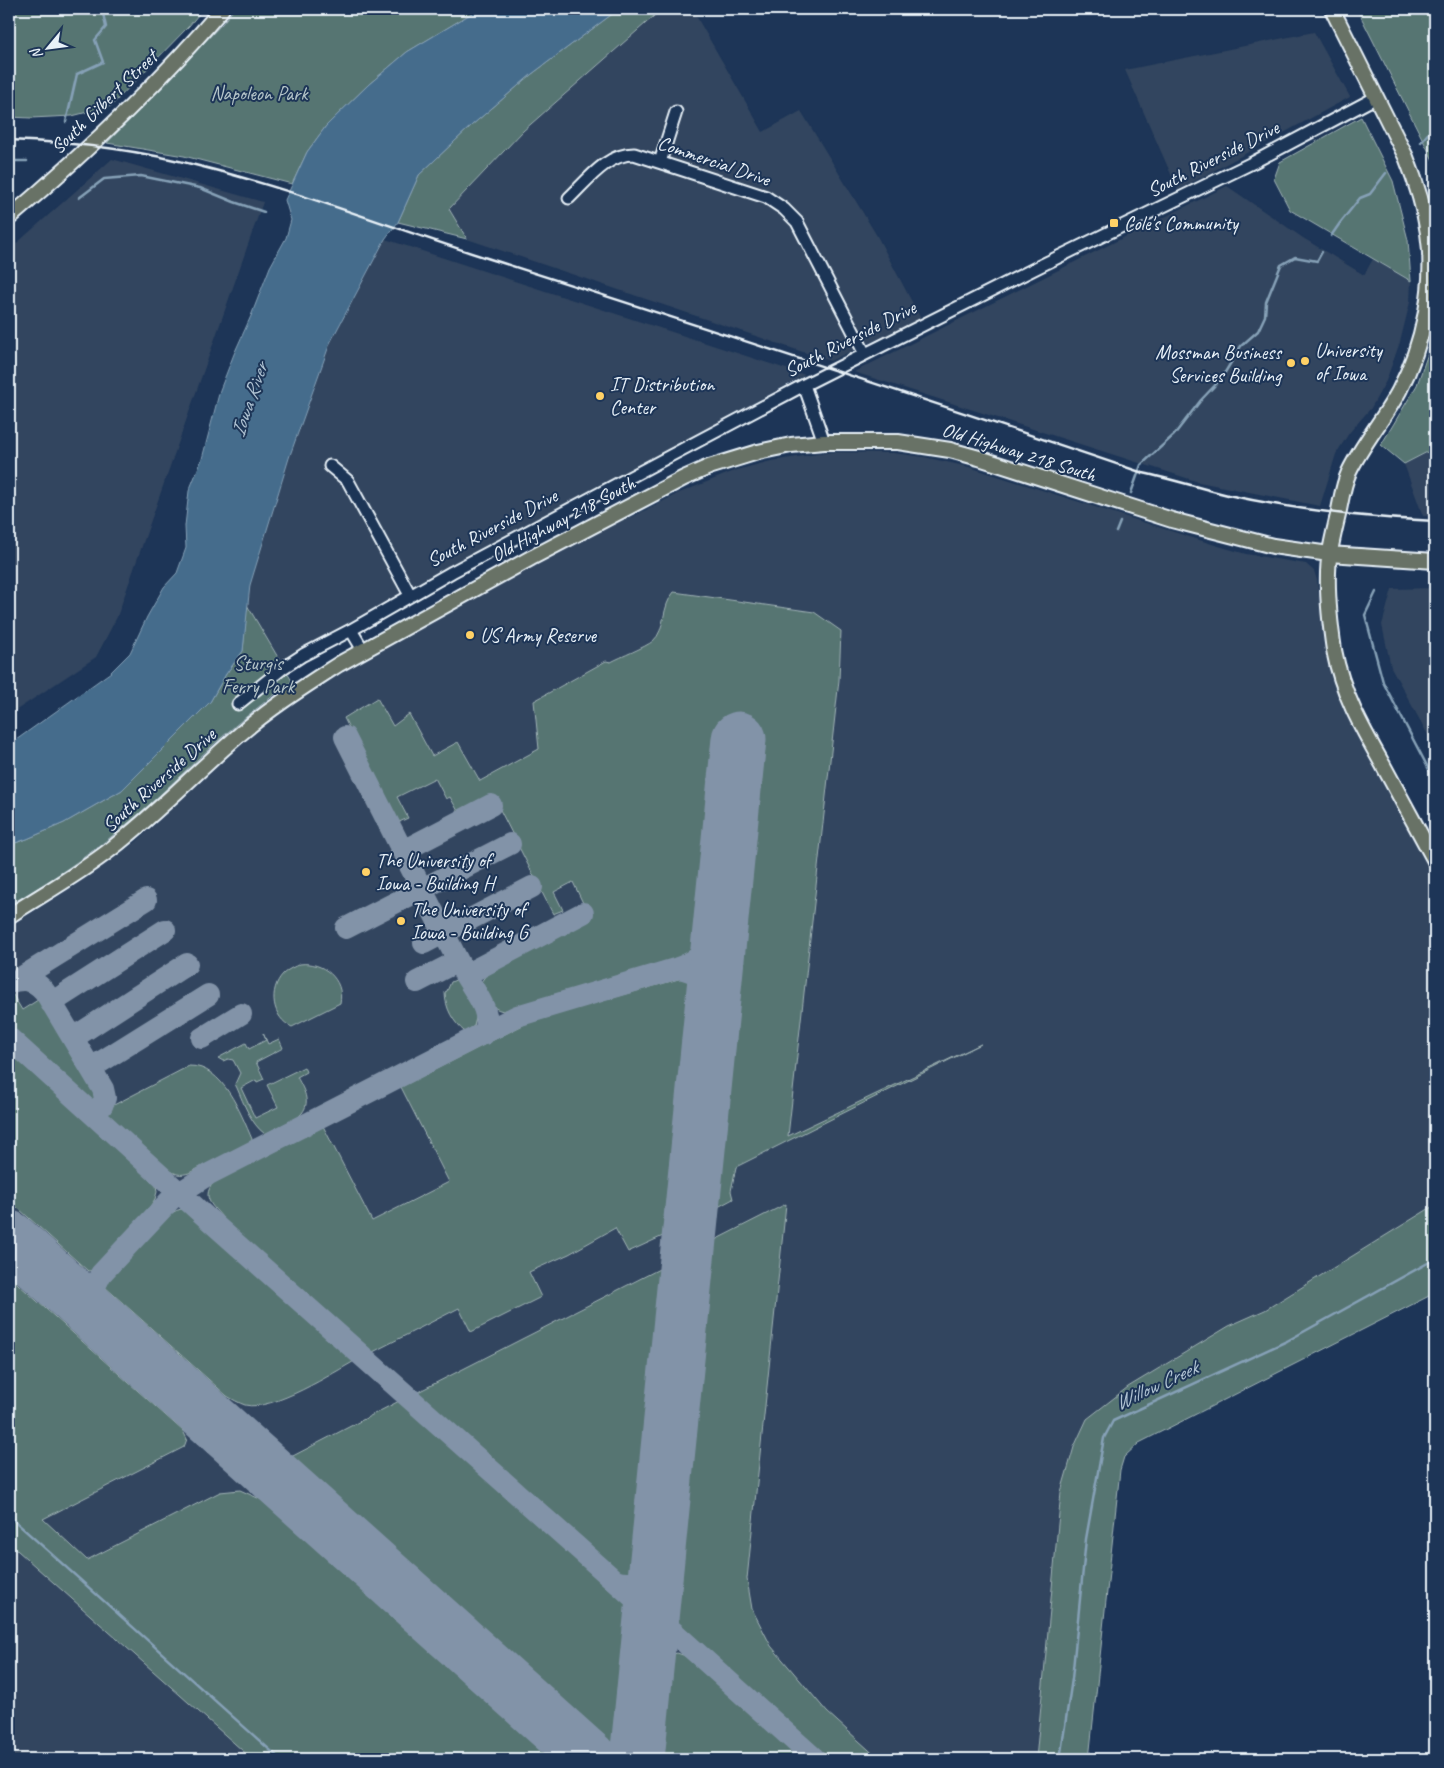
<svg xmlns="http://www.w3.org/2000/svg" width="1444" height="1768" font-family="Caveat,sans-serif">
	<style>
		.built { fill: #32455e }
		.green { fill: #567472; stroke: #9fb2b5 }
		.water { fill: #446c8c; stroke: #86a1b7 }
		.lines { fill: none; stroke-linecap: round; stroke-linejoin: round }
		.stream { stroke: #86a1b7; stroke-width: 2.5 }
		.taxiway { stroke: #8293a8; stroke-width: 22 }
		.runway { stroke: #8293a8; stroke-width: 55 }
		.minor-casing { stroke: #e8f1f8; stroke-width: 15 }
		.major-casing { stroke: #e8f1f8; stroke-width: 18 }
		.minor { stroke: #1d3557; stroke-width: 11 }
		.major { stroke: #687266; stroke-width: 14 }
		.rail { stroke: #e8f1f8; stroke-width: 2.5 }
		.poi-dot { fill: #ffd166; stroke: #1d3557; stroke-width: 2 }
		.labels { text-anchor: middle; dominant-baseline: central; stroke-width: 4; stroke-linejoin: round; paint-order: stroke }
		.park-label { font-size: 20px; fill: #b5c5c9; stroke: #1d3557 }
		.street-label { font-size: 20px; fill: #e8f1f8; stroke: #1d3557 }
		.poi-label { font-size: 20px; fill: #e8f1f8; stroke: #1d3557; text-anchor: start }
		.water-label { font-size: 21px; font-style: italic; fill: #afc2d2; stroke: #1d3557 }
	</style>
	<rect width="100%" height="100%" fill="#1d3557"/>
	<filter id="ink" filterUnits="userSpaceOnUse"><feTurbulence type="fractalNoise" baseFrequency=".02" numOctaves="2"/><feDisplacementMap in="SourceGraphic" scale="10" xChannelSelector="R" yChannelSelector="G"/><feConvolveMatrix kernelMatrix="1 2 1 2 8 2 1 2 1" color-interpolation-filters="sRGB"/></filter>
	<g filter="url(#ink)">
		<path class="built" d="M662,9h30l71,123 38,-21 76,125 44,83 -91,42 -363,-122 -18,-30 74,-78z
			M1314,32l36,65 -172,93 -53,-120z
			M112,159l151,43 -146,415 -21,40 -87,58v-465z
			M1227,186l76,52 61,37 9,-16 38,22 -1,21 -10,40 -14,39 -15,27 -22,25 -13,21 -16,52 -121,-24 -345,-110z
			M385,239l420,136 -524,287 -34,-57 3,-20 39,-127 41,-115z
			M1435,448v68h-12l-19,-52z
			M831,452l62,1 31,4 45,10 246,78 31,9 60,10 8,7 3,9 7,60 4,17 17,52 90,167v409l-315,163 -34,311h-1077v-832l62,-39 65,-46 106,-98 26,-22 30,-22 49,-32 273,-149 12,-2 47,-24 58,-23 34,-9z
			M1435,588v160l-44,-81 -9,-42 10,-36z"/>
		<path class="green" d="M12,9h191l-14,17 -78,80 -39,10 -41,2 -22,-1v-93z
			M234,9h245l-72,43 -39,33 -42,41 -19,26 -15,32 -108,-28 -77,-13 115,-119z
			M619,9h43l-139,122 -74,78 18,30 -69,-17 21,-47 53,-50 60,-51z
			M1357,9h78v160l-1,-7z
			M1361,117l32,64 15,59 3,41 -121,-71 -16,-31 6,-17z
			M1435,333v115l-31,16 -23,-19 36,-60z
			M674,592l140,20 27,19 -2,49 -51,456 193,-92 -245,123 -5,24 2,8 -28,15 48,-487 -28,-4 -21,213c-9,14 -17,19 -32,24l-169,51c-14,-3 -18,-14 -25,-25l8,-11 105,-55 -18,-38 -19,10 9,18 -10,4 -60,-118 -34,17 -9,-16 -4,2 -11,-21 -38,19 11,21 -11,5 -53,-105 33,-20 16,28 16,-12 23,42 26,-14 22,39 59,-32 -5,-48 72,-40 5,1c9,-5 35,-15 42,-21 13,-11 8,-35 21,-49z
			M247,605l45,76c-24,19 -49,37 -71,57 -34,30 -64,62 -99,90 -35,29 -74,54 -113,78v-61l18,-6 37,-16 58,-33 88,-88 16,-28 17,-23z
			M300,964c22,-3 45,15 40,39l-48,24c-20,-9 -24,-37 -9,-53 5,-5 11,-7 17,-10z
			M682,978l11,5 6,10 -23,237 -48,22 -13,-24 -46,26 -40,18 12,25 -70,35 -12,-24 -88,45 -145,-129c-5,-14 -29,-23 -12,-42l109,-56 49,95 77,-39 -48,-95 128,-65z
			M458,979l7,8 11,21v10l-2,8 -9,6c-12,-10 -20,-24 -20,-40l2,-1 4,-9z
			M10,990l12,20 19,-12 55,91 2,7 -4,6 -6,-3 -79,-70v-38z
			M263,1033l5,11 11,-5 4,9 -27,14 8,17 -7,3 -1,-2 -15,8 14,30 23,-11 -11,-22 37,-18 2,5 -9,5c8,15 16,28 0,41l-32,16c-14,-10 -21,-30 -28,-46l-2,-4 5,-11 -7,-13 -5,-1 -5,2 -5,-3 28,-15 3,6 17,-9z
			M9,1046l126,114 21,25 1,7 -2,7 -14,21 -45,50 -8,1 -79,-71z
			M189,1066c34,-1 52,48 63,73l-1,3 -62,31c-4,1 -7,2 -12,1 -18,-6 -51,-40 -66,-53l-3,-6 2,-8z
			M786,1204l-39,375 5,30 19,37 56,66 52,47h-55l-146,-131 -8,-8 1,-9h-3l-1,-5 36,-360z
			M1435,1205v88l-296,150 -15,14 -4,13 -31,289h-53l25,-267 13,-45 13,-28 41,-32 101,-61 36,-16z
			M181,1209l9,4 18,13 150,133c-25,14 -86,53 -113,46 -6,-2 -13,-6 -18,-9l-122,-109v-6c17,-20 52,-66 76,-72z
			M673,1262l-30,300 -2,4h-3l-1,6 -13,3 -21,-15 -187,-167z
			M9,1276l174,155 4,8 -3,8 -141,72 44,41 133,-68 20,-2 20,9 301,260h-309l-243,-216z
			M403,1399l231,209 -1,8 4,1 -14,142h-4l-82,-74 -119,-112 -129,-115z
			M677,1653l6,2 18,12 104,92h-154l10,-93 2,-5 3,1 1,-6z"/>
		<path class="water" d="M479,9h140l-87,65 -60,51 -53,50 -21,47 -13,17 -55,104 -41,115 -39,127 -7,66 -17,23 -16,28 -88,88 -58,33 -37,16 -18,6v-100l102,-73 19,-19 17,-36 17,-30 13,-14 9,-25 -1,-22 4,-35 13,-32 18,-69 14,-36 17,-38 19,-49 16,-29 5,-18 -6,-20 22,-48 19,-26 42,-41 39,-33z"/>
		<g class="lines">
			<path class="stream" d="M66,122l11,-48 26,-12 -8,-22 11,-13 -4,-18
				M1421,142l14,-17
				M9,161h18
				M79,198l25,-19 37,-3 59,12 34,14 30,10
				M1331,236l9,-13 20,-25 10,-4 16,-21
				M1131,493l10,-28 33,-30 27,-35 20,-21 20,-33 17,-15 7,-15 1,-14 15,-37 14,-8 22,4 5,-9
				M1116,532l4,-10
				M1376,592l-11,23 18,67 52,99
				M9,1516l271,243
				M1060,1759l12,-80 14,-140 18,-101 9,-17 174,-80 148,-82"/>
			<path class="taxiway" d="M345,737l120,238c10,17 29,39 19,59
				M403,851l88,-46
				M346,928l164,-84
				M424,943l108,-56
				M678,968c19,2 33,16 33,35l-8,76
				M465,975l118,-62
				M17,980l129,-80
				M417,982l41,-21
				M9,983c16,-6 28,-3 38,12l56,94 2,9 -3,8 -8,4 -7,-1
				M51,1003l114,-73
				M9,1038l198,180 434,386 6,9 2,12 -7,75
				M73,1038l114,-74
				M202,1038l39,-24
				M91,1068l117,-73
				M106,1326l-11,-15 -2,-14 2,-11 6,-12 72,-77 36,-23 308,-158 161,-48c37,-13 40,-37 43,-71 2,-17 4,-35 5,-52
				M662,1527l-7,79 5,14 155,139
				M615,1581c19,6 37,-2 41,-21l7,-76"/>
			<path class="runway" d="M9,1238l581,521
				M637,1759l102,-1020"/>
			<defs>
				<path id="minor" d="M660,162l16,-50
					M569,198c18,-17 37,-44 65,-44l132,43 18,12 13,13 68,132
					M804,385l20,57
					M330,466l18,15 62,114
					M351,630l12,20
					M238,704l45,-36 20,-13 48,-25 101,-58 216,-115 136,-72 236,-119 214,-104 121,-64"/>
				<path id="major" d="M1332,9l74,148c10,25 18,50 22,76 8,52 -5,112 -29,158 -15,28 -36,52 -50,81 -6,13 -8,29 -11,43 -3,13 -6,25 -8,37 -5,28 0,71 4,98 8,43 28,78 49,115 17,32 35,64 52,96
					M9,218c75,-64 149,-133 213,-209
					M9,916c34,-22 70,-42 102,-67 45,-35 85,-77 128,-114 31,-27 66,-49 100,-71l192,-106 153,-80 25,-11 49,-15 33,-7 33,-3h74l52,8 29,8 193,62 101,26 56,8 106,7"/>
			</defs>
			<use href="#minor" class="minor-casing"/>
			<use href="#major" class="major-casing"/>
			<use href="#minor" class="minor"/>
			<use href="#major" class="major"/>
			<path class="rail" d="M9,140c65,2 131,10 194,27 96,24 189,61 284,91 219,70 438,141 656,215 29,6 57,15 85,22 68,15 137,23 207,26"/>
		</g>
	</g>
	<g class="poi-dot">
		<rect x="1109" y="218" width="10" height="10" rx="2.5"/>
		<circle cx="1305" cy="361" r="5"/>
		<circle cx="1291" cy="363" r="5"/>
		<circle cx="600" cy="396" r="5"/>
		<circle cx="470" cy="635" r="5"/>
		<circle cx="366" cy="872" r="5"/>
		<circle cx="401" cy="921" r="5"/>
	</g>
	<g class="labels">
		<g class="park-label">
			<text x="259" y="93">Napoleon Park</text>
			<text x="258" y="663">Sturgis<tspan x="258" dy="23">Ferry Park</tspan></text>
		</g>
		<g class="street-label">
			<text transform="translate(104 102) rotate(-44)">South Gilbert Street</text>
			<text transform="translate(1213 159) rotate(-27)">South Riverside Drive</text>
			<text transform="translate(714 161) rotate(19)">Commercial Drive</text>
			<text transform="translate(850 339) rotate(-27)">South Riverside Drive</text>
			<text transform="translate(1019 452) rotate(17)">Old Highway 218 South</text>
			<text transform="translate(563 519) rotate(-28)">Old Highway 218 South</text>
			<text transform="translate(492 528) rotate(-28)">South Riverside Drive</text>
			<text transform="translate(159 780) rotate(-42)">South Riverside Drive</text>
		</g>
		<g class="poi-label">
			<text x="1124" y="223">Cole's Community</text>
			<text x="1315" y="350">University<tspan x="1315" dy="23">of Iowa</tspan></text>
			<text x="1281" y="352" text-anchor="end">Mossman Business<tspan x="1281" dy="23">Services Building</tspan></text>
			<text x="610" y="384">IT Distribution<tspan x="610" dy="23">Center</tspan></text>
			<text x="480" y="635">US Army Reserve</text>
			<text x="376" y="860">The University of<tspan x="376" dy="23">Iowa - Building H</tspan></text>
			<text x="411" y="909">The University of<tspan x="411" dy="23">Iowa - Building G</tspan></text>
		</g>
		<g class="water-label">
			<text transform="translate(249 400) rotate(-71)">Iowa River</text>
			<text transform="translate(1156 1385) rotate(-25)">Willow Creek</text>
		</g>
	</g>
	<rect width="1444" height="1768" fill="none" stroke="#1d3557" stroke-width="30"/>
	<rect x="15" y="15" width="1414" height="1738" fill="none" stroke="#e8f1f8" stroke-width="2" filter="url(#ink)"/>
	<g transform="translate(48 48) rotate(241)" stroke="#1d3557" stroke-width="4" paint-order="stroke">
	<path d="M0-4L9 19L0 12L-9 19Z" fill="#e8f1f8"/>
	<text y="-8" font-size="14" font-weight="bold" text-anchor="middle" fill="#e8f1f8">N</text>
	</g>
</svg>
